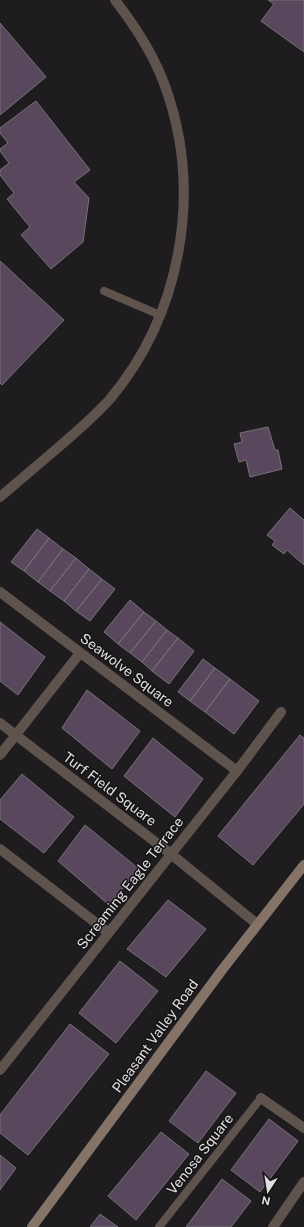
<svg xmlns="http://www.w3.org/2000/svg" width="304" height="1227" font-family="'Public Sans',sans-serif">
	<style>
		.building { fill: #58475d; stroke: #757375 }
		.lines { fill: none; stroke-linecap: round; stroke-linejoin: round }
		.lane { stroke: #5f544d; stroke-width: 8 }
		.street { stroke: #5f544d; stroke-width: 10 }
		.secondary { stroke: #857368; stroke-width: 10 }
		.labels { text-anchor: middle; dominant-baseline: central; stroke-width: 3; stroke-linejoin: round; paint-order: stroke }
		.street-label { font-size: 14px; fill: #e0dfe0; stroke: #151315 }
	</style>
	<rect width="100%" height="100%" fill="#1e1c1e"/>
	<path class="building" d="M268,0h36v52l-43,-31 13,-17z
		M0,23l46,54 -46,38z
		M36,101l54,69 -16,12 15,16 -6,44 -32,27 -30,-34 9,-8 -23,-28 7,-6 -14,-18v-5l9,-7 -9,-12v-2l8,-6 -8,-10v-5z
		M0,261l64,59 -62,65 -2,-2z
		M268,427l7,23h3l4,19 -32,8 -4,-17 -7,2 -5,-18 8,-2 -2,-9z
		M290,508l14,12v45l-17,-15 -3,4 -12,-9 3,-4 -8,-6z
		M37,529l12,9 -25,33 -13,-9z
		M49,538l14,11 -25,33 -14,-11z
		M63,549l13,9 -26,33 -12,-9z
		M76,558l13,11 -25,32 -14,-10z
		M89,569l13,10 -26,32 -12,-10z
		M102,579l13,10 -25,32 -14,-10z
		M130,600l14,12 -26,32 -14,-12z
		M144,612l12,9 -26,32 -12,-9z
		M156,621l11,9 -25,32 -12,-9z
		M0,622l45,35 -27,38 -18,-14z
		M167,630l11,8 -26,33 -10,-9z
		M178,638l16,13 -25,33 -17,-13z
		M203,659l12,9 -25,33 -12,-9z
		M215,668l15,11 -25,33 -15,-11z
		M230,679l29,22 -25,33 -29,-22z
		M87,690l53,41 -28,38 -50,-41z
		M300,735l4,3v66l-51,61 -35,-29z
		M153,738l50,41 -28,38 -51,-41z
		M22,774l52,43 -30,36 -44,-34v-19z
		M85,825l54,44 -30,36 -51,-44z
		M168,900l38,29 -40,48 -39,-28z
		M120,961l38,30 -42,52 -37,-30z
		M70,1024l39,30 -81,101 -28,-22v-18z
		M206,1071l30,22 -38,50 -29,-22z
		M269,1119l29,22 -38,51 -29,-22z
		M161,1132l28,22 -53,66 -28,-24z
		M0,1155l16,13 -16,22z
		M222,1179l29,22 -20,26h-45z
		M100,1214l18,13h-28z"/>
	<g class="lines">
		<path class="lane" d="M104,291l56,24
			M159,1227l102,-129"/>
		<path class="street" d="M0,497c20,-17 40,-34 60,-51 17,-15 35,-30 50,-47 72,-86 93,-208 55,-313 -11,-31 -30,-60 -50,-86
			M0,592l237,179
			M0,723l171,131 86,70
			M0,755l80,-102
			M0,849l109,84
			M0,1070l237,-299 44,-59
			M261,1098l43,30
			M273,1227l31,-45"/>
		<path class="secondary" d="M32,1227l190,-257 82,-105"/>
	</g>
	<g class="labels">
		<g class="street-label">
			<text transform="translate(127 670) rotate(37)">Seawolve Square</text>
			<text transform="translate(110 789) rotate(37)">Turf Field Square</text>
			<text transform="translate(130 883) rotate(-52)">Screaming Eagle Terrace</text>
			<text transform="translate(155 1036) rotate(-54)">Pleasant Valley Road</text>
			<text transform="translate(200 1154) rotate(-52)">Venosa Square</text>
		</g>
	</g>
	<g transform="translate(268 1191) rotate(192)" stroke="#151315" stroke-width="3" paint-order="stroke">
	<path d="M0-3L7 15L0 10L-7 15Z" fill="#e0dfe0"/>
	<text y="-6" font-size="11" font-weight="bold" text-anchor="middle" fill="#e0dfe0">N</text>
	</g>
</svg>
